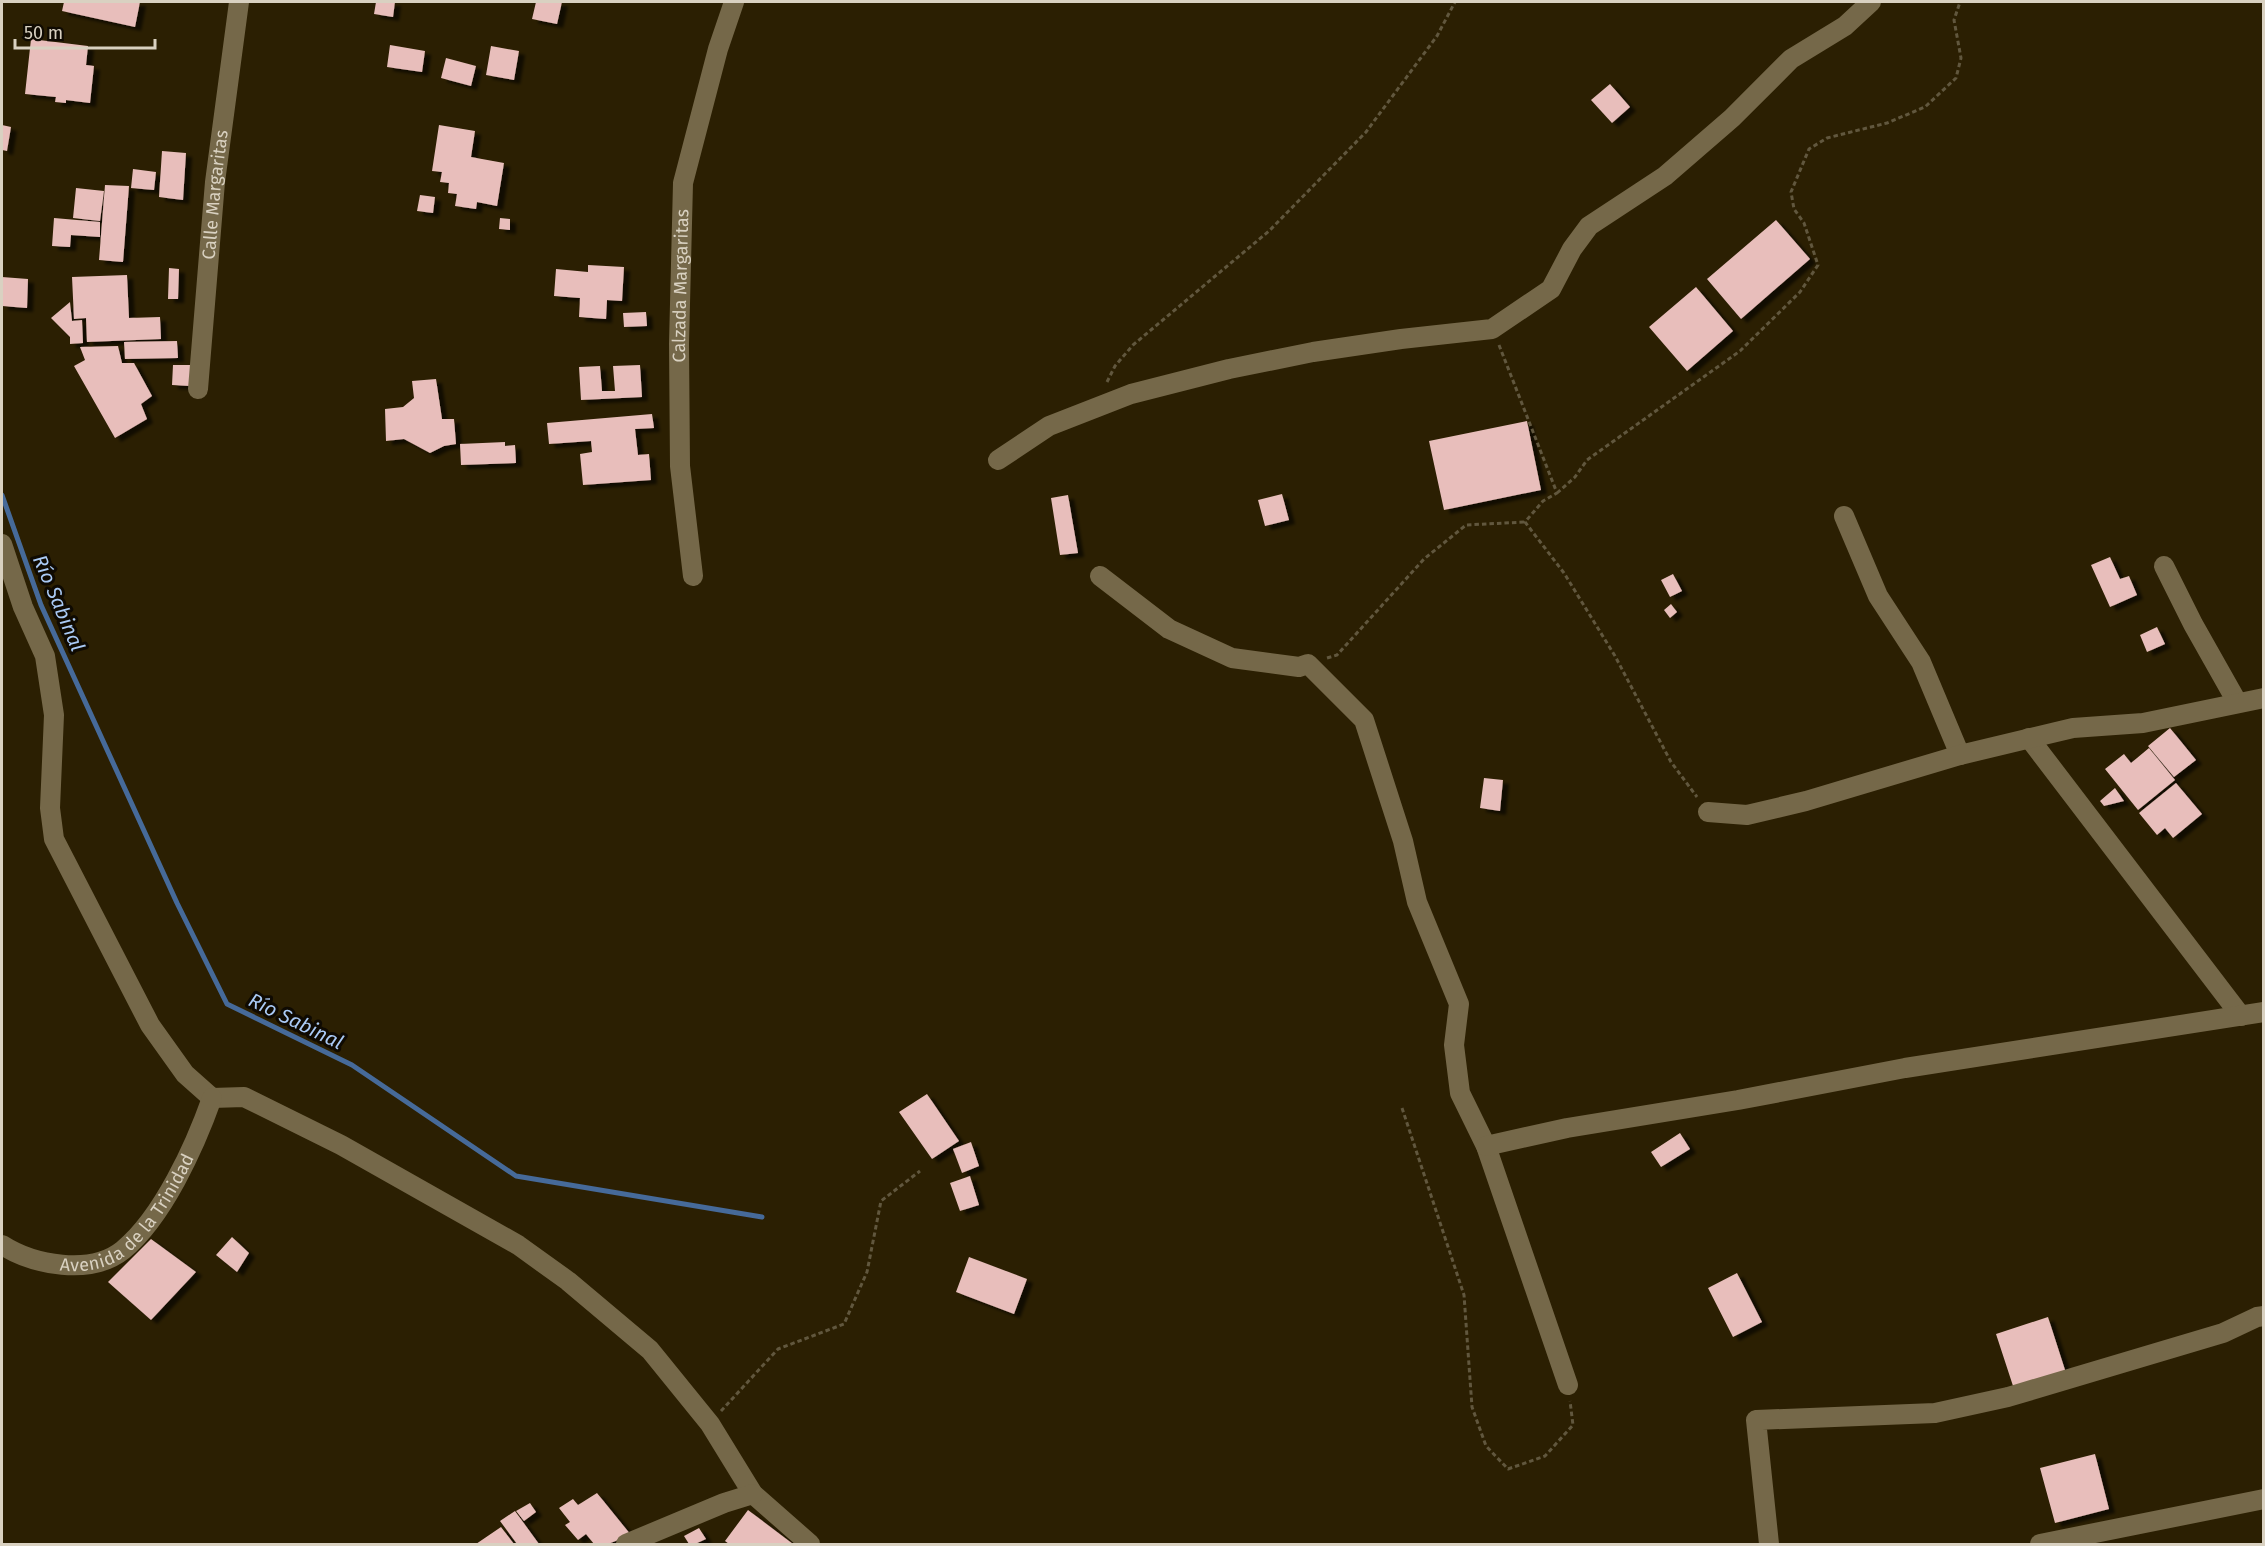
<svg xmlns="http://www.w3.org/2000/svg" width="2265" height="1546" font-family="'Fira Sans',sans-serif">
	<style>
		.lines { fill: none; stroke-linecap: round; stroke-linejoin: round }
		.stream { stroke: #466a99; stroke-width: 5 }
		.building { fill: #e8bebb; filter: url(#shadow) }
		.path { stroke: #61573e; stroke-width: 3; stroke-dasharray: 4.5 3; stroke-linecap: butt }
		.minor { stroke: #756849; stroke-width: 20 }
		.labels { text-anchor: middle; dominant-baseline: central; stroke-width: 6; stroke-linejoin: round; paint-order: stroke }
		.street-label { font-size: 18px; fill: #d9d1c1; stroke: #0f0a02 }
		.water-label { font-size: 20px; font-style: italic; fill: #aacaf5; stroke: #0f0a02 }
	</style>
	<defs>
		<filter id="shadow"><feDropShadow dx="6" dy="4" stdDeviation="1.5" flood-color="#0009"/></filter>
	</defs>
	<rect width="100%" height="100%" fill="#2b1f02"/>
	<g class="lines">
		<path class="stream" d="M2,495l39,110 136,298 50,101 125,61 164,111 246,41"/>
	</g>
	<path class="building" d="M64,2h76l-5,25 -73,-16z
		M376,2h19l-2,15 -19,-3z
		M536,2h26l-5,22 -25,-5z
		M31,39l57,7 -2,19 8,1 -4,37 -24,-3v3l-11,-1 1,-5 -31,-3z
		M390,45l35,6 -3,21 -35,-5z
		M491,46l28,5 -5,29 -28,-5z
		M446,58l30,8 -5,20 -30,-8z
		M1610,84l20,23 -18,16 -21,-23z
		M2,125l9,2 -4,24 -5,-1z
		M439,125l36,6 -4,26 33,6 -7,43 -20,-4 -1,7 -21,-3 2,-12 -9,-1 1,-10 -9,-1 2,-10 -10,-1z
		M162,151l24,2 -3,47 -24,-3z
		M133,169l23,3 -2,18 -23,-2z
		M105,185l24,1 -6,76 -24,-2z
		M76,188l28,3 -4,30 -27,-3z
		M420,195l15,2 -2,16 -16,-2z
		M54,218l46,4v15l-29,-2 -1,12 -18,-1z
		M500,218l10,1v11l-11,-1z
		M1776,220l34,39 -69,60 -34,-40z
		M588,265l36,2 -2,34 -15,-1 -1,19 -27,-2 1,-19 -26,-2 2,-27 32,3z
		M169,268l10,1 -1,30h-10z
		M127,275l2,43 31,-1 1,22 -74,3 -1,-24 -12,1 -2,-42z
		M2,277l26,2 -1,29 -25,-2z
		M1696,287l37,44 -46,40 -38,-44z
		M70,302l2,19 10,-1 1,23 -13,1v-7l-19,-19z
		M646,312l1,14 -23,1 -1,-14z
		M177,341l1,17 -53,1 -1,-17z
		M118,346l4,17h12l18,33 -11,8 6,15 -32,19 -41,-72 11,-6 -5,-13z
		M173,365h18l-1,21 -18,-1z
		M640,365l2,32 -61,3 -2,-33 21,-1 2,25h13l-2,-25z
		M436,379l6,40h12l2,25 -12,2 -14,7 -26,-14 -18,2 -1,-32 18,-2 11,-9 -2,-17z
		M652,414l2,14 -19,1 3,26 11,-1 2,26 -68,5 -3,-31 12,-2 -1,-11 -42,3 -2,-21z
		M1527,421l14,69 -97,20 -15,-69z
		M505,442v4l10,-1 1,18 -55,2 -1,-21z
		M1282,494l7,26 -24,6 -7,-26z
		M1068,495l10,58 -18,2 -9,-57z
		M2110,557l10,22 9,-3 8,19 -27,12 -19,-42z
		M1673,574l9,17 -12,6 -9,-17z
		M1671,604l6,8 -7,6 -6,-8z
		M2157,627l8,17 -18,8 -7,-17z
		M2170,728l26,32 -22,17 -26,-31z
		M2149,748l26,32 -37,30 -33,-41 19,-15 7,9z
		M1484,778l19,2 -3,31 -20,-3z
		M2176,783l26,31 -29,24 -8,-10 -8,7 -18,-22z
		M2115,788l9,13 -20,5 -4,-5z
		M927,1094l32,47 -27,18 -33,-47z
		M1680,1133l10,16 -29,18 -10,-15z
		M971,1142l8,24 -17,7 -9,-24z
		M970,1176l9,29 -19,6 -10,-28z
		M232,1237l17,16 -12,19 -21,-17z
		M151,1239l45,33 -45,48 -43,-38z
		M969,1257l58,22 -13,35 -58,-22z
		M1737,1273l25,49 -29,15 -25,-49z
		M2048,1317l18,56 -52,16 -18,-55z
		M2095,1454l14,55 -54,14 -15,-55z
		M597,1493l34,42 -23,9h-14l-8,-10 -8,6 -13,-15 5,-3 -11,-14 14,-9 5,6z
		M530,1503l6,9 -12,9 -8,-10z
		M748,1510l45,34h-64l-4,-3z
		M515,1511l24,33h-22l-17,-23z
		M501,1527l13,17h-38z
		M699,1528l7,11 -11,5h-6l-5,-8z"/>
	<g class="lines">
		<path class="path" d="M1499,345l58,148 -14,8 -18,21 39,51 51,83 56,106 26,35
			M1107,382l8,-16 18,-21 136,-114 97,-99 71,-96 18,-34
			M1557,493l18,-16 12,-17 153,-109 60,-59 18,-27 -14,-42 -10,-14 -3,-17 18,-43 18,-11 60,-15 38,-16 31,-29 5,-20 -7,-38 6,-18
			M1327,658l10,-3 87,-96 42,-34 59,-3
			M1402,1108l62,187 8,112 14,39 22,23 37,-13 28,-31 -3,-24
			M721,1411l57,-62 66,-25 23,-52 14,-71 39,-30"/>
		<g class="minor">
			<path id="s1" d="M198,389l17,-207 24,-180"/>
			<path d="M998,460l51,-34 82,-32 98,-25 84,-17 88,-13 91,-10 59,-40 21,-40 17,-23 76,-50 67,-58 59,-59 54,-33 26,-24"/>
			<path d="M1844,516l34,80 43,66 39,93"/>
			<path d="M2,544l21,63 22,49 9,59 -4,93 4,31 96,186 35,49 27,24 32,-1 97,48 177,100 50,36 82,69 60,74 43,70 57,50"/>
			<path d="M2164,566l29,58 44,78"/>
			<path id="s2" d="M693,576l-13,-110 -1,-122 4,-161 35,-134 16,-47"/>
			<path d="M1100,576l69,53 63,29 67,9 9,-3 56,56 39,121 14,61 42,102 -5,41 6,48 26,53 82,239"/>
			<path d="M2029,738l212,278"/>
			<path d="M1708,812l39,3 59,-14 154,-46 113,-27 70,-5 121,-25"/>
			<path d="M1486,1146l81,-18 171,-28 167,-32 359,-56"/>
			<path id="s3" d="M2,1245c31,20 89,31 121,5 40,-33 72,-104 89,-152"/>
			<path d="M626,1544l98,-41 29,-9"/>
			<path d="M1769,1544l-13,-124 179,-7 73,-16 215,-64 34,-16 7,-1"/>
			<path d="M2040,1544l224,-45"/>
		</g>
	</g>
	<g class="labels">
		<g class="street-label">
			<text stroke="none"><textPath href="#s1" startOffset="195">Calle Margaritas</textPath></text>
			<text stroke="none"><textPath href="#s2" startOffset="291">Calzada Margaritas</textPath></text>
			<text stroke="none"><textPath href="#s3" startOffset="153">Avenida de la Trinidad</textPath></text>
		</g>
		<g class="water-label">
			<text transform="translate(59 603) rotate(67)">Río Sabinal</text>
			<text transform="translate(296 1021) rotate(26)">Río Sabinal</text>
		</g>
	</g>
	<rect width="2265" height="1546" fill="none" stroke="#d9d1c1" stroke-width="6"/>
	<path d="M15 39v9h140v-9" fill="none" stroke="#d9d1c1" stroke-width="3"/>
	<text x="24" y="39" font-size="18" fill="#d9d1c1" stroke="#0f0a02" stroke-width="4.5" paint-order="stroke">50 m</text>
</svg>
